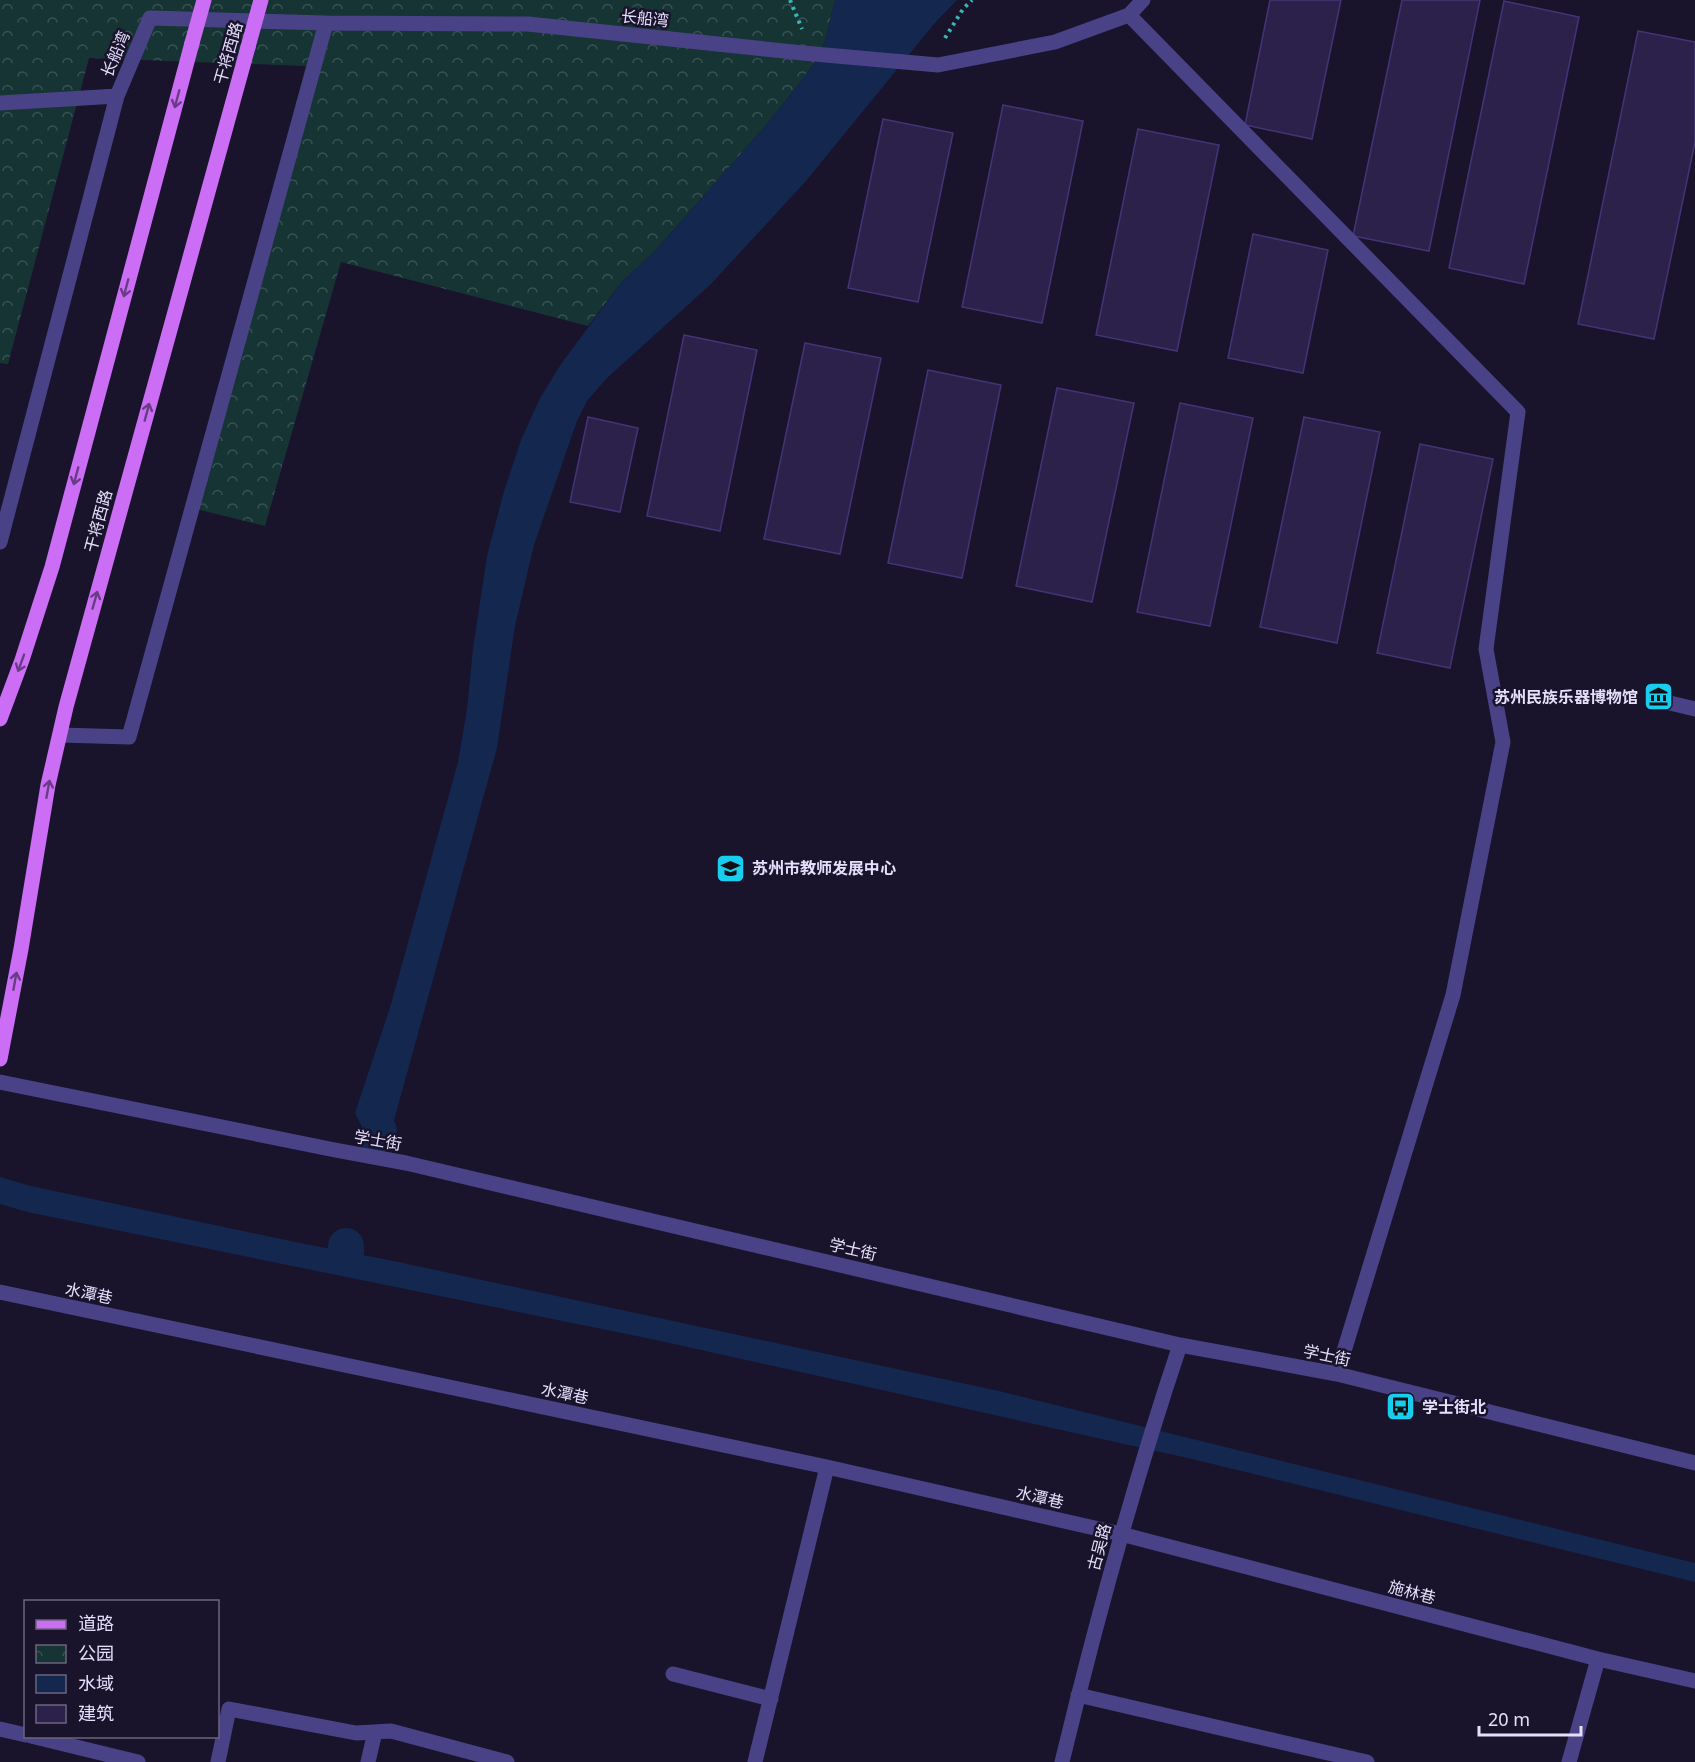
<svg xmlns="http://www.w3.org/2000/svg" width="1695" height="1762" font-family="'Noto Sans','Noto Sans SC',sans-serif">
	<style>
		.park { fill: url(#park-crowns) }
		.water { fill: #13274f }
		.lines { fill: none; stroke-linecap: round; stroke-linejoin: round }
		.canal { stroke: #13274f; stroke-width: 36 }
		.building { fill: #2c214b; stroke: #453475; stroke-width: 1.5 }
		.path { stroke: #3ab6b6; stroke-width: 4; stroke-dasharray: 3 4.5; stroke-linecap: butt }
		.minor { stroke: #494286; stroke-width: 15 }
		.major { stroke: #cb6ef5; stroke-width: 15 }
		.major-bridge { stroke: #cb6ef5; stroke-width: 15 }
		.oneway { stroke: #693c86 }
		.labels { text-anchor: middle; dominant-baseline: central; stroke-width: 5; stroke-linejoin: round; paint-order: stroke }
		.street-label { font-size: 16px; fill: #e5dffd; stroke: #19132b }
		.poi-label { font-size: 16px; font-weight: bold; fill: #e5dffd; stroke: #19132b; text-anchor: start }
	</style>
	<defs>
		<pattern id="park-crowns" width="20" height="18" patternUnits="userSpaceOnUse" patternTransform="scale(1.5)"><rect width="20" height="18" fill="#173435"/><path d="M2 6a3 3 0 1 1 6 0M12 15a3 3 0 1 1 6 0" fill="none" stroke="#395153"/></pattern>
	</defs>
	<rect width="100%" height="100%" fill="#19132b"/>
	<path class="park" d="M0,0h835l-10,41 -8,18 -15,21 -35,44 -112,127 -34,32 -33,43 -247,-64 -76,264 -77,-19 118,-441 -217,-8 -81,306 -8,-1z"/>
	<path class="water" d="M835,0h122l-23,24 -128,157 -96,104 -103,93 -20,23 -10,20 -43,124 -19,81 -18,122 -104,376 -4,10 -27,-7 -7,-14 36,-109 67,-242 9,-53 6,-61 14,-92 17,-65 17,-51 19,-42 21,-34 60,-81 34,-32 112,-127 35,-44 15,-21 8,-18z
		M0,1177l31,9 274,58 84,16 610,131 696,172v19l-503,-123 -536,-119 -629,-128 -27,-8z"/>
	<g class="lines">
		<path class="canal" d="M377,1136l2,-5
			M346,1252v-6"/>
	</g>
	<path class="building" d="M1270,0h71l-29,139 -67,-14z
		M1402,0h78l-51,251 -76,-15z
		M1504,1l75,16 -55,267 -75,-16z
		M1638,31l57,11v100l-41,197 -76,-15z
		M1003,105l80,16 -41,202 -80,-16z
		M883,119l70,14 -35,169 -70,-14z
		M1138,129l81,16 -42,206 -81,-16z
		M1253,234l75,16 -25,123 -75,-15z
		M684,335l73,15 -37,181 -73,-15z
		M805,343l76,15 -41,196 -76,-15z
		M928,370l73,15 -39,193 -74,-15z
		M1057,388l77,15 -42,199 -76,-16z
		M1180,403l73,15 -43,208 -73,-14z
		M588,417l50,11 -18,84 -50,-10z
		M1304,417l76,15 -43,211 -77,-16z
		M1420,444l73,15 -43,209 -73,-15z"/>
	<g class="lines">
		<path class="path" d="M790,0l12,29
			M945,38l18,-29 9,-9"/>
		<path class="minor" d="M1129,15l389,397 -32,237 17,93 -50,253 -116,379
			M0,103l117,-7 33,-78 176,5 202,1 275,29 135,12 117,-23 74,-27 14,-15
			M0,542l117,-446
			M1653,699l42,10
			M60,735l69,2 197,-714
			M0,1082l335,68 71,13 774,182 157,29 358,89
			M0,1292l827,175 294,67 477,125 97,22
			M673,1674l98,25
			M1078,1695l289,67
			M0,1729l26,6
			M31,1736l107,26
			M218,1762l11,-53 127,24 35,-2 116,31
			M368,1762l7,-30
			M755,1762l72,-295
			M1062,1762c34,-141 72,-280 118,-417
			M1569,1762l29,-103"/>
		<path class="major" d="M0,719l22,-59 30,-93 140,-524
			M0,1059l21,-110 27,-164 18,-78 182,-660"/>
		<path class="major-bridge" d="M192,43l12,-43
			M248,47l13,-47"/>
	</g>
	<defs><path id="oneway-shaft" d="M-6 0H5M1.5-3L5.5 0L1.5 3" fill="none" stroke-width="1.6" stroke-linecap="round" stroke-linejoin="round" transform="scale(1.5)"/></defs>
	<g class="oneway">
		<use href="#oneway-shaft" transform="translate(177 99) rotate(105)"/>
		<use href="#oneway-shaft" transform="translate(126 288) rotate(105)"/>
		<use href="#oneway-shaft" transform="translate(147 412) rotate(-75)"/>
		<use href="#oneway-shaft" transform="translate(76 476) rotate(105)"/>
		<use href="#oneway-shaft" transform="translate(95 600) rotate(-74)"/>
		<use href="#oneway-shaft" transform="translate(21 663) rotate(110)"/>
		<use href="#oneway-shaft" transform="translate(48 789) rotate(-80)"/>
		<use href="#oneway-shaft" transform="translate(15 981) rotate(-80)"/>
	</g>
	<defs>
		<symbol id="museum-square" viewBox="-11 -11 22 22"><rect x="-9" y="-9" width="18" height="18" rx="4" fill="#19cdef" stroke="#19132b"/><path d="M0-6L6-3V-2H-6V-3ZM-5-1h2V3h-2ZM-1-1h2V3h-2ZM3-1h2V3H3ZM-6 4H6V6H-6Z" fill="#111"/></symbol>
		<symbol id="university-square" viewBox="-11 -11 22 22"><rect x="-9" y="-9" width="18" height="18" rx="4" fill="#19cdef" stroke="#19132b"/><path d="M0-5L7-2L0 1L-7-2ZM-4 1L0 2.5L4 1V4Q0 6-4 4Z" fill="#111"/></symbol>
		<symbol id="bus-square" viewBox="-11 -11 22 22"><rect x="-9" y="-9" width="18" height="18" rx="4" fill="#19cdef" stroke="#19132b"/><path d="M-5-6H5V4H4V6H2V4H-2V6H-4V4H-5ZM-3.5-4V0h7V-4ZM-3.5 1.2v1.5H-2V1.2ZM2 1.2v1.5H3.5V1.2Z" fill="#111"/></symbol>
	</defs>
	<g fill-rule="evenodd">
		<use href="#museum-square" x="1642" y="680" width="33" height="33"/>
		<use href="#university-square" x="714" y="852" width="33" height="33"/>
		<use href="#bus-square" x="1384" y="1390" width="33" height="33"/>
	</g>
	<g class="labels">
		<g class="street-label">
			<text transform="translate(645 18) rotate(6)">长船湾</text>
			<text transform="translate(228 53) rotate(-74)">干将西路</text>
			<text transform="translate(115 54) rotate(-67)">长船湾</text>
			<text transform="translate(98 521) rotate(-75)">干将西路</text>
			<text transform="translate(378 1140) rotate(10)">学士街</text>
			<text transform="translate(853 1249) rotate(13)">学士街</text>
			<text transform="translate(89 1293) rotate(12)">水潭巷</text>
			<text transform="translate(1327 1355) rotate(12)">学士街</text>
			<text transform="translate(565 1393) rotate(12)">水潭巷</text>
			<text transform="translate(1040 1497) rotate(13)">水潭巷</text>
			<text transform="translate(1099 1547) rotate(-75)">古吴路</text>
			<text transform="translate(1412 1592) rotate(15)">施林巷</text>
		</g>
		<g class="poi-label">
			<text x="1638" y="697" text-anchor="end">苏州民族乐器博物馆</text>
			<text x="752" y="868">苏州市教师发展中心</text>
			<text x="1422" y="1407">学士街北</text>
		</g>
	</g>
	<rect x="24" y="1600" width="195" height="138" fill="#19132b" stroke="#6b657f" stroke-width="1.5"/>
	<rect x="36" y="1620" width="30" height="9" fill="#cb6ef5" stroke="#6b657f" stroke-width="1.5"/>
	<text x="78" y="1630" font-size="18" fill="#e5dffd">道路</text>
	<rect x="36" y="1645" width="30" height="18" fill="url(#park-crowns)" stroke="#6b657f" stroke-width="1.5"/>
	<text x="78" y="1660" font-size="18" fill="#e5dffd">公园</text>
	<rect x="36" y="1675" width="30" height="18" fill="#13274f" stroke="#6b657f" stroke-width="1.5"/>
	<text x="78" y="1690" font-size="18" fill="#e5dffd">水域</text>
	<rect x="36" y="1705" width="30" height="18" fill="#2c214b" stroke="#6b657f" stroke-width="1.5"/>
	<text x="78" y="1720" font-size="18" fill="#e5dffd">建筑</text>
	<path d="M1479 1726v9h102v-9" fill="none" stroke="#e5dffd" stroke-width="3"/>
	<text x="1488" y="1726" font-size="18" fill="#e5dffd" stroke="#19132b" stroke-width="4.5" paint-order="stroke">20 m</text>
</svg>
